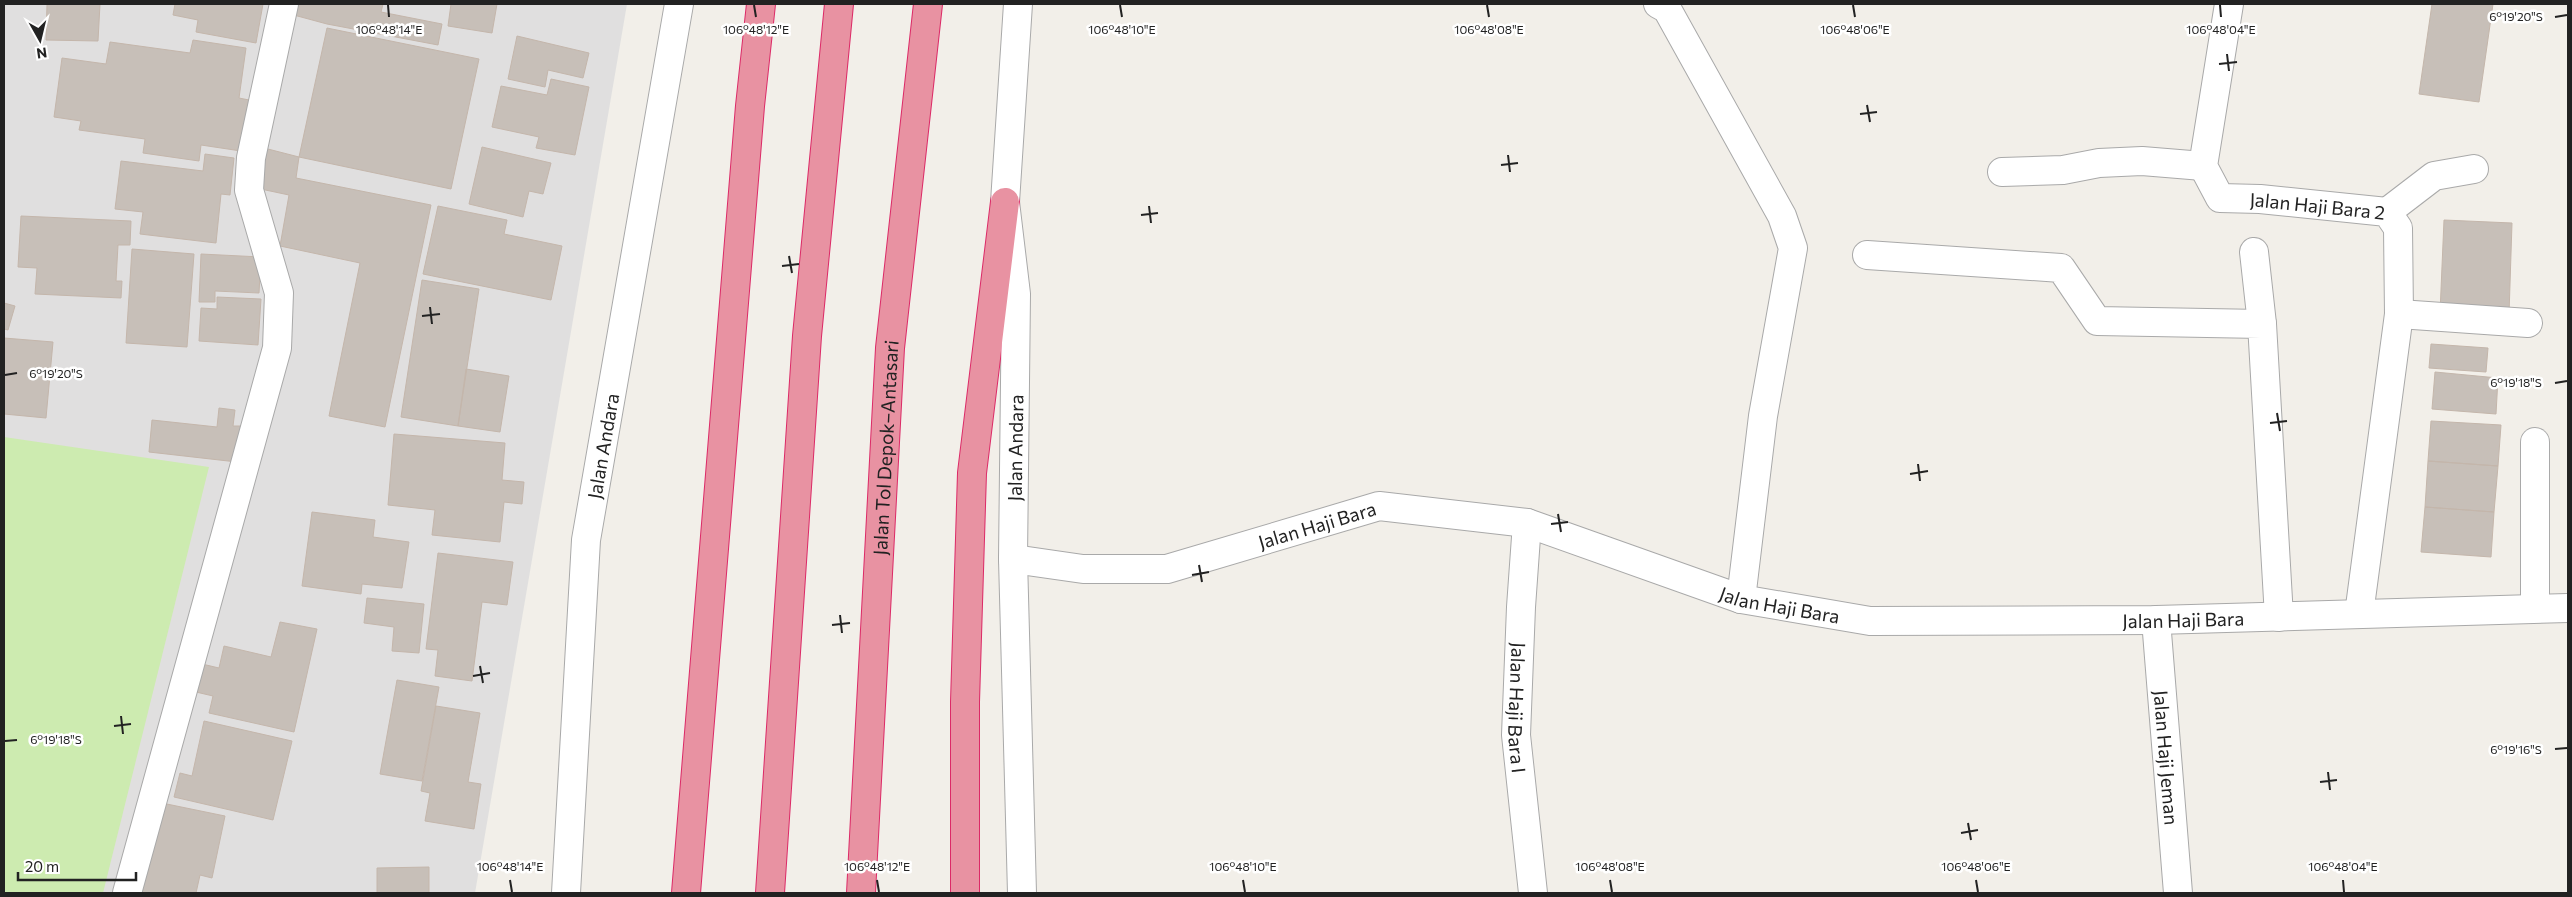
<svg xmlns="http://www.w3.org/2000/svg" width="2572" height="897" font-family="Commissioner,sans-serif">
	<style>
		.residential { fill: #e0dfdf }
		.grass { fill: #cdebb0 }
		.building { fill: #c7bfb8; stroke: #c4b6ab }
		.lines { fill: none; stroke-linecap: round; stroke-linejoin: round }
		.minor-casing { stroke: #a9a9a9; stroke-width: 30 }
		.highway-casing { stroke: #dc2a67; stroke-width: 30 }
		.minor { stroke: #fff; stroke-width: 28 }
		.highway { stroke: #e892a2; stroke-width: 28 }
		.ticks { fill: none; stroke: #222; stroke-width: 2 }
		.labels { text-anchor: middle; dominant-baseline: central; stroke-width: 5; stroke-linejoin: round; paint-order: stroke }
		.street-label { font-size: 19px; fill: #222; stroke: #fff }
		.ticks-label { font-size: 12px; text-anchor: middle; fill: #222; stroke: #fff; stroke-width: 5; stroke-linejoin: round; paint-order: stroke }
	</style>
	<rect width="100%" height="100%" fill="#f2efe9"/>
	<path class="residential" d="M4,4h623l-152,889h-471z"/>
	<path class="grass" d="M4,437l205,30 -106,426h-99z"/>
	<path class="building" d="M47,4h53l-2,37 -52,-1z
		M175,4h88l-7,39 -60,-11 2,-12 -25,-5z
		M292,4h91l-2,8 61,12 -4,21 -111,-21 -37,-10z
		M451,4h46l-5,29 -44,-7z
		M2432,4h61l-14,98 -60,-8z
		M327,28l152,31 -28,130 -152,-32z
		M517,36l72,17 -6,25 -35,-8 -3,17 -37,-8z
		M193,40l53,8 -7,50 10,2 -8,51 -40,-6 -2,16 -56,-8 2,-14 -66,-9 2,-9 -27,-4 8,-59 44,6 4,-22 80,11z
		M551,79l38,8 -14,68 -39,-7 3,-11 -47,-10 9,-41 46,9z
		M482,147l69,16 -8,31 -14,-3 -6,26 -54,-13z
		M264,148l35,9 -3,21 135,27 -46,222 -56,-11 31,-153 -80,-17 9,-51 -33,-7z
		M205,154l29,4 -4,37 -9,-1 -5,49 -76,-9 3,-22 -28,-3 6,-48 82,10z
		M438,206l69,14 -3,14 58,12 -11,54 -128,-26z
		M21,216l110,5 -1,24h-12l-2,36h6l-1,17 -86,-4 2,-26 -19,-1z
		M2444,220l68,3 -3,92 -69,-2z
		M132,249l62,5 -7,93 -61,-4z
		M201,254l60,3 -2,36 -44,-2v11h-16z
		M422,280l57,9 -21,137 -57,-9z
		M217,297l44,2 -3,46 -59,-4 2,-33 16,1z
		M4,303l11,3 -7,24 -4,-1z
		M4,338l49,4 -7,76 -42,-4z
		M2431,344l57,4 -2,24 -57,-4z
		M466,369l43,7 -9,56 -42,-6z
		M2435,372l63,6 -2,36 -64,-5z
		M219,408l16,2 -2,16h9l-5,36 -88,-10 3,-32 65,7z
		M2431,421l70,4 -3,41 -70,-5z
		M394,434l111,9 -3,37 22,2 -2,22 -18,-2 -4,40 -68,-7 3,-25 -47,-5z
		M2428,461l70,5 -4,46 -69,-5z
		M2425,507l69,5 -3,45 -70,-5z
		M312,512l63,8 -2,17 36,5 -7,46 -40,-4 -1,10 -59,-8z
		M438,553l75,9 -6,43 -25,-3 -10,79 -37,-5 3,-26 -12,-1z
		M367,598l57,6 -5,49 -27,-2 2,-24 -30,-4z
		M280,622l37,7 -23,103 -85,-19 4,-17 -17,-4 6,-28 17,4 5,-22 47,11z
		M397,680l42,7 -17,94 -42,-7z
		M436,706l44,7 -12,69 13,2 -7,45 -49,-8 5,-28 -9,-2z
		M204,721l88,20 -19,79 -99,-23 6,-24 12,3z
		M157,802l68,14 -13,62 -12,-3 -4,18h-58z
		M429,867v26h-52v-25z"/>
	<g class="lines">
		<defs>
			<g id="minor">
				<path d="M1018,4l-13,198 11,92 -3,265 9,334"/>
				<path d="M1658,4l9,5 115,207 11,32 -30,168 -22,183"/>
				<path id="s1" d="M2229,4l-26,162 17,32 40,1 127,13 11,16 1,86 -40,300"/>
				<path d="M2002,172l61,-2 36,-7 43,-2 61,5"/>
				<path d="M2387,212l47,-36 40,-7"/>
				<path d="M2254,252l8,72"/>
				<path d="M1867,255l194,13 36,53 165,3 17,293"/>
				<path d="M2399,314l129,9"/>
				<path d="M2535,442v166"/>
				<path id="s2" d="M1527,523l-6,84 -5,128 17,158"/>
				<path id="s3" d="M1013,559l70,10h84l212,-63 148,17 214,76 129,22 286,-1 412,-12"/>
				<path id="s4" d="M2156,620l22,273"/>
				<path d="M127,893l150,-545 2,-55 -30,-103 2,-32 33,-154"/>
				<path id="s5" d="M566,893l20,-353 93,-536"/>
			</g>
			<g id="highway">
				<path d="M686,893l64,-787 11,-102"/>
				<path d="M770,893l37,-557 32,-332"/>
				<path id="s6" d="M861,893l29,-545 38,-344"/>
				<path d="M965,893v-191l7,-229 33,-271"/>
			</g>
		</defs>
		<use href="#minor" class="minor-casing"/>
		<use href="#highway" class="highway-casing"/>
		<use href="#minor" class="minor"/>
		<use href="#highway" class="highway"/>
	</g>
	<path class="ticks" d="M388,5l1,12M754,5l2,12M1120,5l2,12M1487,5l2,12M1853,5l2,12M2220,5l1,12M2555,17l12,-2M2227,54l2,17M2219,64l18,-2M1867,105l3,17M1860,114l17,-2M1508,155l2,17M1501,165l17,-2M1149,206l2,17M1141,215l17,-2M789,256l3,17M782,266l17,-2M430,307l2,17M422,316l18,-2M5,375l12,-2M2555,383l12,-2M2277,413l3,18M2270,423l17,-2M1918,464l2,17M1910,474l18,-3M1558,514l3,18M1551,524l17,-2M1199,565l3,17M1192,575l17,-3M840,615l2,18M832,625l18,-2M480,666l3,17M473,676l17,-3M121,716l2,18M114,726l17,-2M5,741l12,-1M2555,749l12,-1M2328,772l2,18M2320,782l17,-2M1968,823l3,17M1961,833l17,-3M510,880l2,12M877,880l2,12M1243,880l2,12M1610,880l2,12M1976,880l2,12M2343,880l1,12"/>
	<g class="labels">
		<g class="street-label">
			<text stroke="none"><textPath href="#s1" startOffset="298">Jalan Haji Bara 2</textPath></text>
			<text stroke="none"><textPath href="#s5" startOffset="449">Jalan Andara</textPath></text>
			<text stroke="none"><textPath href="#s6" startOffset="446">Jalan Tol Depok–Antasari</textPath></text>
			<text transform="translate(1015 448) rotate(-89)">Jalan Andara</text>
			<text stroke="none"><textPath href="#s3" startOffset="311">Jalan Haji Bara</textPath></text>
			<text stroke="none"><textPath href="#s3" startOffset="791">Jalan Haji Bara</textPath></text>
			<text stroke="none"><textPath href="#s3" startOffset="1196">Jalan Haji Bara</textPath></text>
			<text stroke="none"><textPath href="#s2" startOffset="185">Jalan Haji Bara I</textPath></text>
			<text stroke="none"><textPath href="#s4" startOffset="138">Jalan Haji Jeman</textPath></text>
		</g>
	</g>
	<g class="ticks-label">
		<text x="2516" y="21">6°19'20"S</text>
		<text x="389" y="34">106°48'14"E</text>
		<text x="756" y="34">106°48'12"E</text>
		<text x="1122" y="34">106°48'10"E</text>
		<text x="1489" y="34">106°48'08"E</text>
		<text x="1855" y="34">106°48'06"E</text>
		<text x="2221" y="34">106°48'04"E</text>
		<text x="56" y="378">6°19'20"S</text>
		<text x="2516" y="387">6°19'18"S</text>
		<text x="56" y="744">6°19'18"S</text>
		<text x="2516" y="754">6°19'16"S</text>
		<text x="510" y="871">106°48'14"E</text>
		<text x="877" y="871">106°48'12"E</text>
		<text x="1243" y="871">106°48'10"E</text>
		<text x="1610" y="871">106°48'08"E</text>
		<text x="1976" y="871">106°48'06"E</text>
		<text x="2343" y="871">106°48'04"E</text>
	</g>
	<rect width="2572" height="897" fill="none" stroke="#222222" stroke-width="10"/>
	<g transform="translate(40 40) rotate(172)" stroke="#ffffff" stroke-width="4" paint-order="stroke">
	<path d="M0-4L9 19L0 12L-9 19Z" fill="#222222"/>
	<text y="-8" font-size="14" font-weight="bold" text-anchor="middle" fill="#222222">N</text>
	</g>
	<path d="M18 872v8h118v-8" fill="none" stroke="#222222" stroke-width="2.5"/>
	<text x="25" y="872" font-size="15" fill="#222222" stroke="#ffffff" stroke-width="4" paint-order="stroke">20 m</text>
</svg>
